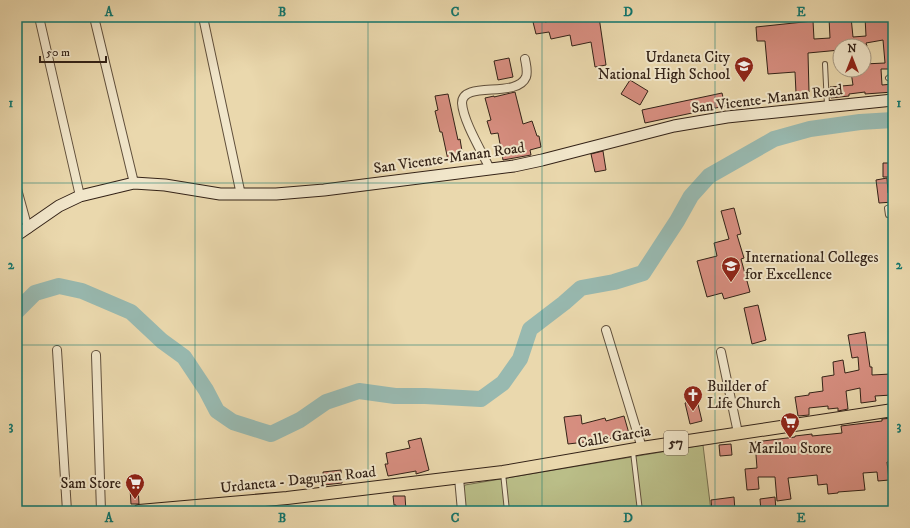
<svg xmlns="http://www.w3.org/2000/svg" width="910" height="528" font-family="'IM FELL DW Pica',serif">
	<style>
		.green { fill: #babe88; stroke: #767050 }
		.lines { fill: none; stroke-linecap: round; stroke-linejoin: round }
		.river { stroke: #98b9b0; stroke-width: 16 }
		.building { fill: #d78e80; stroke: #332217 }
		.lane-casing { stroke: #61503c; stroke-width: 6 }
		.street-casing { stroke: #61503c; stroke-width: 10 }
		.secondary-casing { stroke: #332217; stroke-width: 13 }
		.primary-casing { stroke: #332217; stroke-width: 14 }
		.lane { stroke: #f1e6ca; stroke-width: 4 }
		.street { stroke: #f1e6ca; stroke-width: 8 }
		.secondary { stroke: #f1e6ca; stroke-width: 11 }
		.primary { stroke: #ead8ad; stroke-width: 12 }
		.grid { fill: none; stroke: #0f766e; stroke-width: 1; stroke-opacity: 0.55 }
		.labels { text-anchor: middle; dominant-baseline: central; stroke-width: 4; stroke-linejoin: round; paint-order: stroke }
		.shield { fill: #f1e6ca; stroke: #6c5d4d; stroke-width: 1 }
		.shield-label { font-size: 14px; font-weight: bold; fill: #332217 }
		.poi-label { font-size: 15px; fill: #332217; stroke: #f1e6ca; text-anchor: end }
		.street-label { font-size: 15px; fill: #332217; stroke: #f1e6ca }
		.neatline { fill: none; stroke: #0f766e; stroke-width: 1.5 }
		.grid-label { font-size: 13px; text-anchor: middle; font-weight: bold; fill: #0f766e }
	</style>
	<rect width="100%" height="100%" fill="#ead8ad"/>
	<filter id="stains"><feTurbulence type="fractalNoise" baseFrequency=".005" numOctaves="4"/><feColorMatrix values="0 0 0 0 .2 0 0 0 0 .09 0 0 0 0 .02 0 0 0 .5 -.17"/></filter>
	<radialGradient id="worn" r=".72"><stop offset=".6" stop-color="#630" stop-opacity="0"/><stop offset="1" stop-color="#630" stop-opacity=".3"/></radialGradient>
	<path class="green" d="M703,445l8,66h-247l-1,-22 2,-4z"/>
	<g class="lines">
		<path class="river" d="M17,311l18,-18 24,-7 23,5 49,21 31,29 22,16 22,33 11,21 16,11 38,12 29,-14 26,-18 33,-11 36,5h30l56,3 22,-16 17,-24 10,-30 34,-26 17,-15 33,-6 29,-9 34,-52 14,-25 18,-20 65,-37 36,-10 50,-7 33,-2"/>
	</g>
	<path class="building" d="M571,17h28l7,48 -11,2 -4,-25 -19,4 -2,-11 -19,4 -2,-7 -13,2 -3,-12 11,-3 1,3z
		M851,17l2,20 13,-1 -1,-19h27l1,52h-12l1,16 11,-1v8l-28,2v-2l-16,2v2l-18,2 -1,-11 23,-2 -2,-13 12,-1 1,-7 21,-1 -2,-23 -17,3 1,3h-27v4l-32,3 1,39 -13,1 -1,-21 -27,2 -3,-33h-8l-1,-14 57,-6 1,18 16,-1 -1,-20z
		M509,58l4,19 -15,3 -4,-19z
		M630,80l18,11 -8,14 -19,-11z
		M515,92l8,32 9,-3 5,15h2l2,11 -11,3 1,5 -28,5 -5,-27 -7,1 -4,-13 4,-1 -6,-22 9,-2v1z
		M722,93l3,13 -80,17 -3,-13z
		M448,94l10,46 2,-1 3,18 -15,3 -6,-28h-2l-5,-21 3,-1 -3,-14z
		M603,151l3,19 -11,2 -4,-18z
		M883,163h10v14h-10z
		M887,178l1,15h5v9l-14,1 -3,-23z
		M734,208l7,26 -4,1 7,23 -3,1 9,33 -26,7 -2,-6 -15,4 -10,-36 20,-5 -3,-13 15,-4 -8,-28z
		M758,305l8,35 -14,4 -8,-36z
		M865,332l5,35h2v8l19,-1 1,21 -17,1 1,5 -15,2 -1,-15 -14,3 2,18 -10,2v-3l-10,1v-3l-19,2v7l-11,1 -3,-19 14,-2v-2l14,-2 -1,-14 12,-2 -1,-13 10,-2 2,13 14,-3 -1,-13 -6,1 -4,-23z
		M697,400l5,21 -12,3 -5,-21z
		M581,415l1,9 23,-6 1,3 18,-5 6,21 -12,3 -1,-3 -23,5v-1l-26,3 -4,-27z
		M893,418v43l-6,1 2,18 -11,1 -1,-9 -14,1 2,17 -27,2v1l-10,1 -1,-10 -9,1 -1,-10 -29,3 3,21 -14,2 -2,-24h-17l1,12 -12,1 -2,-21 12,-1 -2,-26 40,-5v-1l17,-2v2l30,-3 -1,-7 41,-5v-2z
		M421,438l8,32 -13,4v-3l-28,5 -3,-12h3l-2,-11 24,-5 -2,-7z
		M731,444l1,11 -12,1 -1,-11z
		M341,470l1,13 -18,2 -1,-13z
		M138,487l1,17h-8l-1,-16z
		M393,496h12l1,15h-10v-6h-2z
		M734,497l1,14h-23l-1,-11z
		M775,497l1,14h-15l-1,-12z"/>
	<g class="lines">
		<defs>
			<path id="lane" d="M825,64l2,41
				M888,78l5,-4
				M888,215l-1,-7 6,-2
				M633,452l7,59
				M503,473l4,38"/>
			<path id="street" d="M39,17l41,179
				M94,17l40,166
				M203,17l38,178
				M490,169c-8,-17 -27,-48 -28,-66 0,-23 55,-4 64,-26 2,-6 0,-12 -1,-18
				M17,189l11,40
				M606,330l36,118
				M57,350l10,161
				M721,352l17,81
				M96,355l5,156
				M459,478l3,33"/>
			<path id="secondary" d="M17,235l42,-29 21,-10 54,-13 31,2 55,9h56l48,-4 190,-24 28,-6 132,-34 53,-9 166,-17"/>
			<path id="primary" d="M139,511l148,-13 216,-26 139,-24 251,-38"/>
		</defs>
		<use href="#lane" class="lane-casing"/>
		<use href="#street" class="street-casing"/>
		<use href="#secondary" class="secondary-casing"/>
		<use href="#primary" class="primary-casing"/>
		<use href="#lane" class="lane"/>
		<use href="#street" class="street"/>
		<use href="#secondary" class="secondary"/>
		<use href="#primary" class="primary"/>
	</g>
	<path class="grid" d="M195,17v494M368,17v494M542,17v494M715,17v494M17,183h876M17,345h876"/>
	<defs>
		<symbol id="school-pin" viewBox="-11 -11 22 30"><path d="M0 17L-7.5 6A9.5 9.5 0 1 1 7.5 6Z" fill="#8f2418" stroke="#f1e6ca"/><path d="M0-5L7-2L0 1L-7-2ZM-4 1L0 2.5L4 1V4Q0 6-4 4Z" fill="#fff"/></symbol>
		<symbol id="university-pin" viewBox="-11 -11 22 30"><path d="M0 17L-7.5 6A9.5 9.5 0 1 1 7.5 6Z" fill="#8f2418" stroke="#f1e6ca"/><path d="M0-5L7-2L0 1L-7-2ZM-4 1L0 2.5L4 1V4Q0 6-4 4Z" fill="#fff"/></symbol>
		<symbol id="church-pin" viewBox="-11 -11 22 30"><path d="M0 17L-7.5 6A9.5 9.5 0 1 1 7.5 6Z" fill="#8f2418" stroke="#f1e6ca"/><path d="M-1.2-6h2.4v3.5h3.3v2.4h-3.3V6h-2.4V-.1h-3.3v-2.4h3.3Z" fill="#fff"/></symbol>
		<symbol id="supermarket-pin" viewBox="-11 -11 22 30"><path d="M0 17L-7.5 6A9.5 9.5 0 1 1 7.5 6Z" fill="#8f2418" stroke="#f1e6ca"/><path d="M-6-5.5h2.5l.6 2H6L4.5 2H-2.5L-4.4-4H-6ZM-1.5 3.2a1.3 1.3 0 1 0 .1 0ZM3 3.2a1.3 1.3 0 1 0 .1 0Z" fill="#fff"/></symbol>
	</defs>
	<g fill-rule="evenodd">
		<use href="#school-pin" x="733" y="55" width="22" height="30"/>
		<use href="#university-pin" x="720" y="255" width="22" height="30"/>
		<use href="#church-pin" x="682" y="384" width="22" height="30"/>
		<use href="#supermarket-pin" x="779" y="411" width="22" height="30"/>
		<use href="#supermarket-pin" x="124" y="472" width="22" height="30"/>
	</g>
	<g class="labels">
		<rect class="shield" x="664" y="431" width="24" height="24" rx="3"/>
		<g class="shield-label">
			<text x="676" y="443">57</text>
		</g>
		<g class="poi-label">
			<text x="730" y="57">Urdaneta City<tspan x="730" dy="17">National High School</tspan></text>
			<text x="745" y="257" text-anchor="start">International Colleges<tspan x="745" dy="17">for Excellence</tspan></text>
			<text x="707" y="386" text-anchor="start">Builder of<tspan x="707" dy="17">Life Church</tspan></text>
			<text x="790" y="448" text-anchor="middle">Marilou Store</text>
			<text x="121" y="483">Sam Store</text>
		</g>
		<g class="street-label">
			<text transform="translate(767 99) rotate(-7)">San Vicente-Manan Road</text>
			<text transform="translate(449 158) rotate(-8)">San Vicente-Manan Road</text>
			<text transform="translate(614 437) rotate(-10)">Calle Garcia</text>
			<text transform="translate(298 480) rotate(-6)">Urdaneta - Dagupan Road</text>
		</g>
	</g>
	<rect width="910" height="528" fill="none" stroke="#ead8ad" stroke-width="44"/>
	<g transform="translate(852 58)"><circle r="19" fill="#f1e6ca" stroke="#a59882"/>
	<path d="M0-3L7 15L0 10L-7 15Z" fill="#8f2418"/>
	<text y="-6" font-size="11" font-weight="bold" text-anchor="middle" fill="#332217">N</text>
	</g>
	<path d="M40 56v6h66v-6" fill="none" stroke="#332217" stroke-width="2"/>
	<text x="46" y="56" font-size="12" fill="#332217" stroke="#f1e6ca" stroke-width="3" paint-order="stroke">50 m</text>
	<rect x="22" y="22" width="866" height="484" class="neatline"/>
	<g class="grid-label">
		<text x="109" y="16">A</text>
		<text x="282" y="16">B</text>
		<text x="455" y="16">C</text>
		<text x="628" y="16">D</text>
		<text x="801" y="16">E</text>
		<text x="11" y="107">1</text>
		<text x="899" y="107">1</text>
		<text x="11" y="269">2</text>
		<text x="899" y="269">2</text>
		<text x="11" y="430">3</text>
		<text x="899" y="430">3</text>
		<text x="109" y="522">A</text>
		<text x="282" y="522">B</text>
		<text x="455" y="522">C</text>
		<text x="628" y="522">D</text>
		<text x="801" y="522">E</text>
	</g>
	<rect width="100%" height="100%" filter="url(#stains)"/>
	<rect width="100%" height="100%" fill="url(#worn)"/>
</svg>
